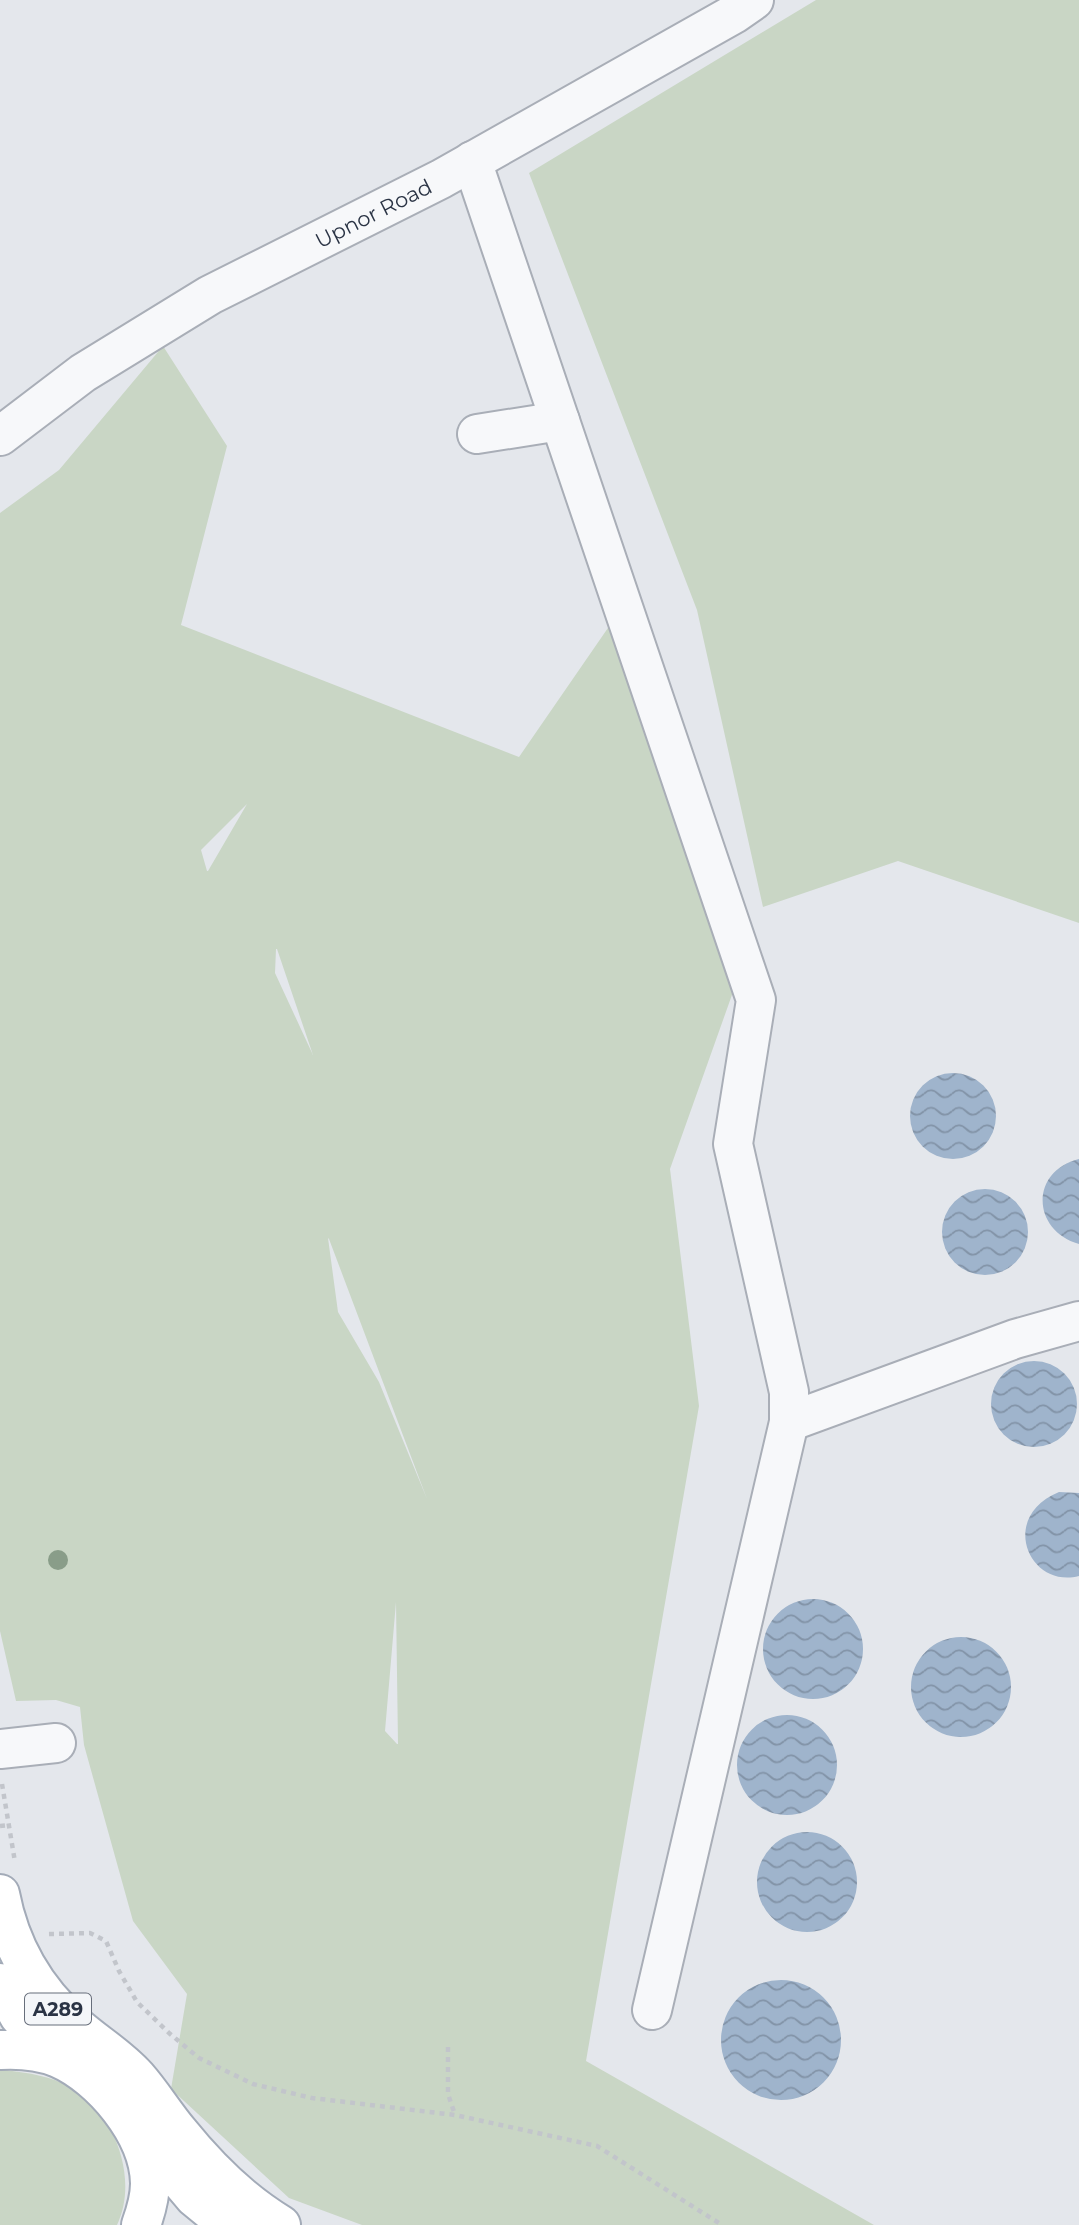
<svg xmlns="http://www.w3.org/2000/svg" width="1079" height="2225" font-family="Montserrat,sans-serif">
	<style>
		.grass { fill: #c9d6c5; fill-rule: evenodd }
		.water { fill: url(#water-waves) }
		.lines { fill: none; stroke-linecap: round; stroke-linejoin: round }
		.minor-casing { stroke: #a9aeb7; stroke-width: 42 }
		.major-casing { stroke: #a3abb8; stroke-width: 42 }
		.path { stroke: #c2c5cb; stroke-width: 4.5; stroke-dasharray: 5 5; stroke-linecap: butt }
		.minor { stroke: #f7f8fa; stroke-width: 38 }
		.major { stroke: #fff; stroke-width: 38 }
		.tree { fill: #899d89 }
		.labels { text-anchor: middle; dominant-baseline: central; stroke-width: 5; stroke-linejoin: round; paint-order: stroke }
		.shield { fill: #f4f6f9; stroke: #676e7b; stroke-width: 2 }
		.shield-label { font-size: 19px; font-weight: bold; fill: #2b3445 }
		.street-label { font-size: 21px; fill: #2b3445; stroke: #f4f6f9 }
	</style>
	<defs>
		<pattern id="water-waves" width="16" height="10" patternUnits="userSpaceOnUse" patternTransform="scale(1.75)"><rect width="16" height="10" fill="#9fb4cc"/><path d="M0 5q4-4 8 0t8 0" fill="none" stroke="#8293a7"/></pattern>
	</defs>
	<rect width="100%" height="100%" fill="#e4e7ec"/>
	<path class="grass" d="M816,0h263v923l-181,-62 -135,46 -66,-297 -168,-437z
		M163,346l64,100 -46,179 338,132 91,-132 123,367 -63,177 29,237 -113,655 288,164h-512l-73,-27 -118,-109 16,-95 -54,-73 -49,-176 -4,-38 -24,-7 -40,1 -16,-70v-1118l59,-43zM247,804l-39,67h-1l-6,-21zM276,949h1l36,106 -38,-82zM328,1238l1,1 98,260 -48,-117 -41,-70zM396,1602l2,142h-1l-12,-13z
		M5,2070c24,3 46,6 67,18 43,25 67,91 45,137h-117v-154z"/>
	<path class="water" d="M910 1116a43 43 0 1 1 86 0a43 43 0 1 1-86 0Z
		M1079,1159v85c-48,-14 -49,-73 0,-85z
		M942 1232a43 43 0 1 1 86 0a43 43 0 1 1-86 0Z
		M991 1404a43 43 0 1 1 86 0a43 43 0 1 1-86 0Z
		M1059,1492l20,1v83c-50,13 -81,-59 -20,-84z
		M763 1649a50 50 0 1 1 100 0a50 50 0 1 1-100 0Z
		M911 1687a50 50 0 1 1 100 0a50 50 0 1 1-100 0Z
		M737 1765a50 50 0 1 1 100 0a50 50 0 1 1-100 0Z
		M757 1882a50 50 0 1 1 100 0a50 50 0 1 1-100 0Z
		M721 2040a60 60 0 1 1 120 0a60 60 0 1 1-120 0Z"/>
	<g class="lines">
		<defs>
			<g id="minor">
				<path d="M472,161l284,839 -23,144 56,248v30l-137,588"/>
				<path d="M477,434l83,-13"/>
				<path id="s1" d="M0,436l83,-63 127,-78 231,-116 293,-165 20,-14"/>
				<path d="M789,1422l226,-83 64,-18"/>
				<path d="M0,1749l56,-6"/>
			</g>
			<path id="major" d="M0,1894c10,53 35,96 75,131 20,18 43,31 62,52 15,17 27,37 42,55 29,36 62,69 102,93
				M0,1983l19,33 35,40
				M0,2050c19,-1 41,1 58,8 44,19 91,76 92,125 0,14 -4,28 -9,42
				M140,2136l10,9 44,52 34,28"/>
		</defs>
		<use href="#minor" class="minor-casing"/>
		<use href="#major" class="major-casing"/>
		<path class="path" d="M2,1784l13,78
			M0,1826l10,-1
			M49,1934l41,-1 16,8 13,30 18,31 32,31 30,25 54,26 59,14 143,17 142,31 125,79
			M448,2047v47l7,21"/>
		<use href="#minor" class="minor"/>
		<use href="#major" class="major"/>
	</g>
	<circle class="tree" cx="58" cy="1560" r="10"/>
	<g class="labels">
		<rect class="shield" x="25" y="1993.5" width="66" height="31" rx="5"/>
		<g class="shield-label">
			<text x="58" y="2009">A289</text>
		</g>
		<g class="street-label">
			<text stroke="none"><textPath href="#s1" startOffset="436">Upnor Road</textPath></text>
		</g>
	</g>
</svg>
